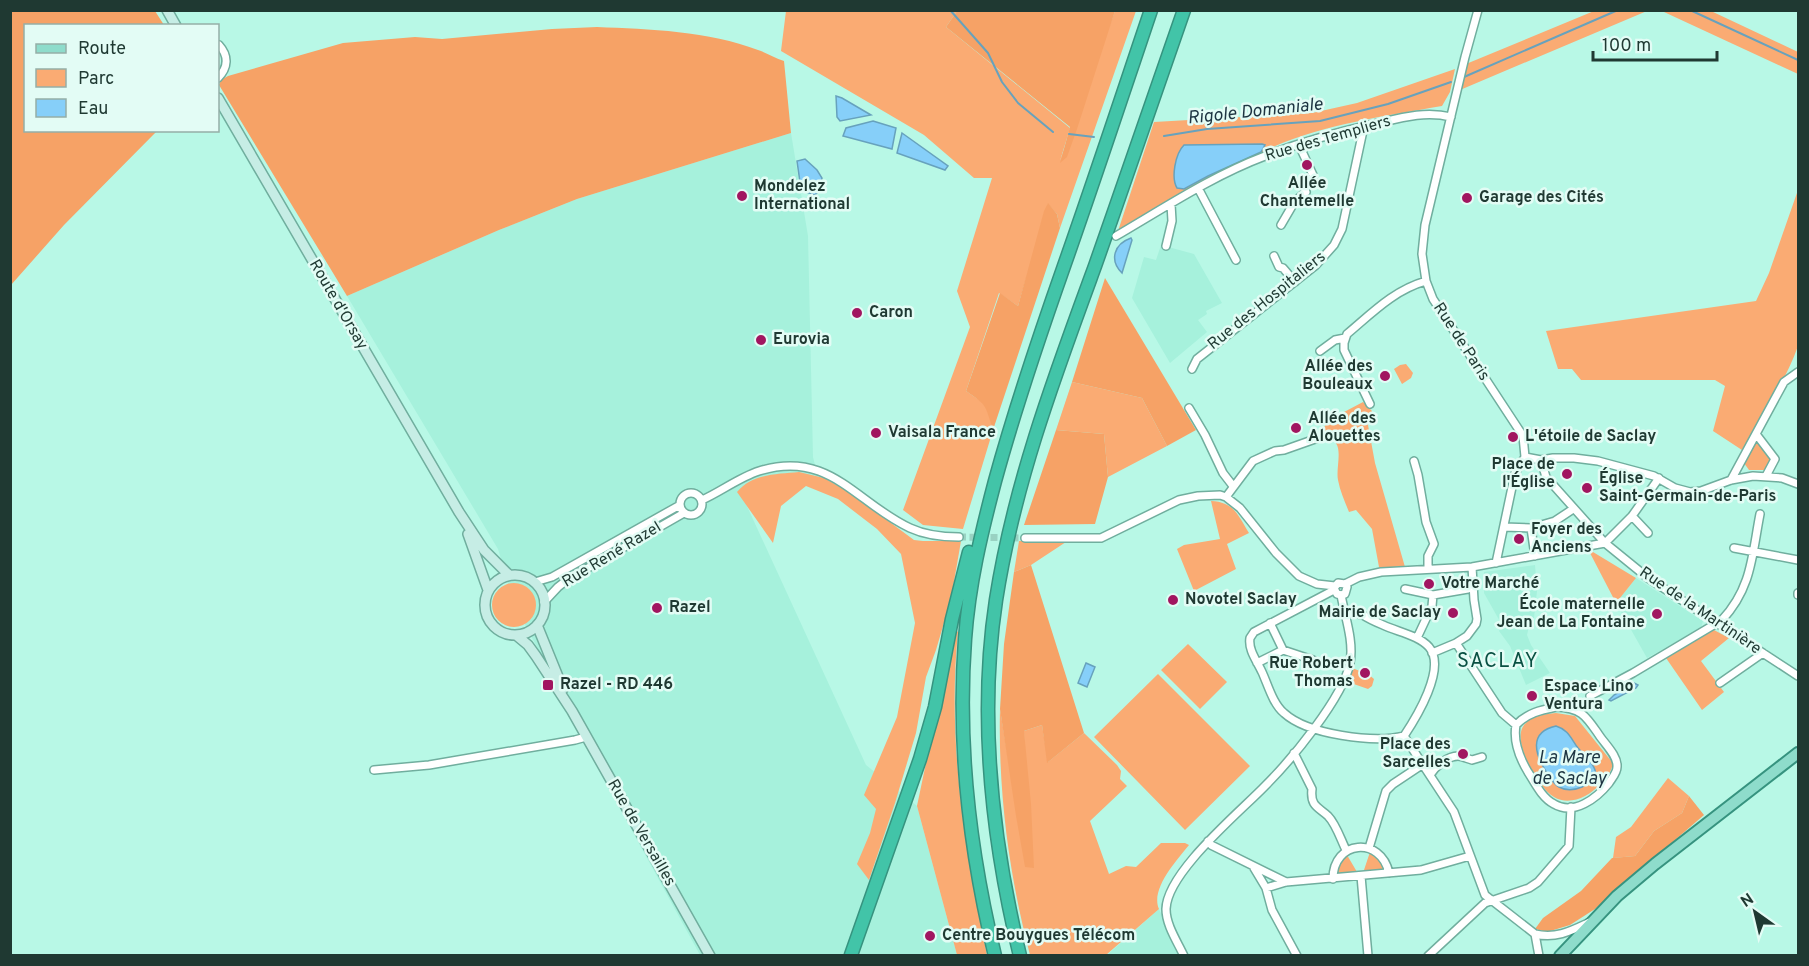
<svg xmlns="http://www.w3.org/2000/svg" width="1809" height="966" font-family="Overpass,sans-serif">
	<style>
		.built { fill: #a6f1dc }
		.green { fill: #faab73 }
		.forest { fill: #f6a266 }
		.water { fill: #86cff9; stroke: #67a2bd; stroke-width: 1.5 }
		.lines { fill: none; stroke-linecap: round; stroke-linejoin: round }
		.stream { stroke: #67a2bd; stroke-width: 2 }
		.street-tunnel { stroke: #99d2c2; stroke-width: 7; stroke-dasharray: 7 3.5; stroke-linecap: butt }
		.street-casing { stroke: #70ae9e; stroke-width: 10 }
		.secondary-casing { stroke: #70ae9e; stroke-width: 12 }
		.primary-casing { stroke: #36937f; stroke-width: 14 }
		.highway-casing { stroke: #36937f; stroke-width: 15 }
		.street { stroke: #fff; stroke-width: 7 }
		.secondary { stroke: #c6ede5; stroke-width: 9 }
		.primary { stroke: #8edccb; stroke-width: 10 }
		.highway { stroke: #42c4a8; stroke-width: 12 }
		.poi-dot { fill: #a11660; stroke: #e3fcf5; stroke-width: 2 }
		.labels { text-anchor: middle; dominant-baseline: central; stroke-width: 5; stroke-linejoin: round; paint-order: stroke }
		.street-label { font-size: 16px; fill: #1f3932; stroke: #e3fcf5 }
		.poi-label { font-size: 16px; font-weight: bold; fill: #1f3932; stroke: #e3fcf5; text-anchor: start }
		.water-label { font-size: 18px; font-style: italic; fill: #1d3441; stroke: #e3fcf5 }
		.quarter-label { font-size: 20px; letter-spacing: 1.5px; fill: #095042; stroke: #e3fcf5 }
	</style>
	<rect width="100%" height="100%" fill="#b8f8e6"/>
	<path class="built" d="M791,133l17,103 5,221 5,20 -72,27 120,261 51,41 40,149h-257l-64,-117 -122,-235 -16,-54 -151,-253 152,-66 78,-31z
		M1161,245l33,9 28,49 -16,8 1,3 -9,6 9,12 -37,31 -38,-65 12,-41 12,3z
		M1535,565l2,26 -3,27h-3l-4,17 4,10 19,28 -24,12 -16,-39 -11,-15 3,-6 -18,-32v-21z
		M1636,578l67,43 -2,7 -54,30 -31,-55z
		M1159,909l21,46 -74,1z"/>
	<path class="green" d="M786,11h171l-11,16 124,101 -10,33 55,-150h21l-76,217 -3,-14 -9,-10 -30,102 -19,-13 -33,98 16,11 6,8 5,20 -30,99 -40,-4 -20,-15 67,-183 -13,-36 35,-113h-18l-50,-43 -143,-84z
		M1594,11h117l87,41v22l-134,-62 -17,-1 -187,79 6,-26z
		M1455,69l-5,23 -8,14c-57,10 -116,18 -169,41 -54,24 -105,57 -156,87l37,-112 158,-9 45,-10z
		M1798,190v156c-12,35 -37,71 -56,104l-29,-19 12,-45 -10,-6h-134l-9,-11h-14l-12,-38 210,-30 13,-28z
		M1406,364l7,9 -2,5 -9,6 -8,-15 6,-4z
		M1072,382l70,16 25,48 -59,31 -4,-43 -48,-4z
		M1363,402l9,9 -4,14 7,38 30,104h-26l-7,-38 -16,-19 -7,2c-4,-10 -9,-21 -11,-32 -3,-15 10,-44 -16,-41l-4,-5 4,-1 5,-12z
		M1757,441l16,18 -9,11h-15l-5,-7z
		M799,472l25,6 25,14 65,48 9,1h38l-10,58 -15,51 -10,27 -10,56 -21,70 -26,77 -12,-16 13,-31 6,-24 -12,-14 33,-78 18,-94 -14,-69 -24,-25 -39,-30 -32,-13 -25,20 -8,37 -36,-51c15,-18 40,-18 62,-20z
		M1211,501c23,1 27,14 38,32l-22,11 9,25 -42,22 -17,-42 7,-4 36,-6z
		M1069,540l-38,25 -17,7 5,-31z
		M1593,552l43,26 -20,25 -26,-50z
		M492 605a22 22 0 1 1 44 0a22 22 0 1 1-44 0Z
		M954,629l4,3c-11,108 7,218 29,323h-30l-40,-149z
		M1714,630l15,8 -28,23 23,31 -22,18 -36,-52z
		M1188,644l39,38 -27,27 -39,-39z
		M1352,668l16,6 6,5 -2,7 -4,3 -20,-7z
		M1158,674l92,92 -65,64 -91,-93z
		M1000,709l26,158 -2,-136 18,-6 6,37 36,-29 33,32 4,6 -1,8 7,7 -37,35 19,53 17,-8 10,1 25,-24h24l4,2c-12,15 -39,44 -30,64l-53,46h-76c-21,-80 -32,-163 -30,-246z
		M1556,713l19,3 37,46c2,9 -7,16 -13,23 -10,12 -30,21 -45,12 -16,-9 -43,-56 -30,-72 7,-9 21,-11 32,-12z
		M1668,778l21,18 -7,17 -28,18 -19,25 -22,2 3,-21 15,-10z
		M1370,852l9,4 6,14 -22,3z
		M1347,855l10,17 -22,3 2,-10z"/>
	<path class="forest" d="M11,10l144,1 9,14 -138,1v104l131,1 -93,94 -53,60z
		M957,11h158l-38,118 -10,28 -7,6 10,-36 -124,-100z
		M597,27c52,2 112,4 161,23 9,3 17,8 26,11l7,72 -214,66 -78,31 -152,66 -128,-211 2,-5 7,-4 115,-33 72,-6 27,2 110,-10z
		M1048,203l9,11 3,14 -67,202c-8,-25 -5,-24 -27,-39l34,-98 18,13 26,-95z
		M1105,278l91,152 -29,16 -25,-48 -70,-16z
		M1056,430l48,4 4,43 -13,47 -71,1z
		M1031,565l53,168 -37,30 -5,-38 -18,6 7,73 3,64 -9,-1 -9,-51 -16,-107 4,-65 10,-72z
		M1689,796l15,19 -109,94 -25,16 -23,7 -12,-3 8,-11 38,-27 31,-33 23,-2 19,-25 28,-18z"/>
	<path class="water" d="M836,96l6,2 29,17 -31,6 -3,-4z
		M873,121l23,7 -4,21 -49,-13 3,-8z
		M902,133l46,33 -3,4 -48,-17z
		M1262,144l3,1 -4,7 -53,24 -24,13 -7,-1c-6,-10 -2,-34 7,-43z
		M805,159l12,11 5,8 -4,14 -3,3 -13,-4 -2,-9 -3,-21z
		M1131,238l1,2 -10,33c-13,-13 -8,-29 9,-35z
		M1086,663l9,4 -8,20 -9,-4z
		M1634,683l4,2 -2,3 -25,13 -2,-1 5,-5z
		M1556,726c13,4 15,13 22,22 12,14 30,26 4,39 -7,3 -16,4 -23,0 -5,-3 -9,-9 -12,-14 -12,-18 -19,-41 9,-47z"/>
	<g class="lines">
		<path class="stream" d="M950,10l38,43 14,29 16,21 35,29
			M1690,10l108,50
			M1464,77l154,-67
			M1069,134l25,3
			M1164,136l43,-7 113,-8 68,-17 63,-22"/>
		<path class="street-tunnel" d="M959,537l66,1"/>
		<defs>
			<path id="street" d="M1478,10l-13,47 -40,168 -3,29 4,27 7,18 90,137 2,21 16,3 12,-2h21l24,3 56,15 21,12 15,4 11,-1 30,-11 22,-4 29,2 16,6
				M218,78c10,-10 11,-22 1,-33
				M1198,188l38,72
				M1281,225l14,-24 11,-9 -4,-8 11,-6v-3l-14,-30
				M1116,236c48,-28 96,-60 149,-80 34,-13 69,-23 105,-31 27,-6 53,-15 81,-8
				M1166,246l6,-25 -1,-17
				M1274,256l5,11 4,1 12,14
				M1320,351l15,-11 10,-2
				M1192,369l5,-10 119,-94 18,-20 8,-16 22,-103
				M1370,404l-26,-54v-7l3,-9c25,-21 47,-44 79,-53
				M1189,408l16,27 18,38 10,13
				M1756,434l19,25 -9,17
				M1541,460l5,17 59,66 43,35 150,98
				M1414,461l4,14 8,47 8,22 -6,12v13
				M1731,480l53,-98 14,-10
				M680 504a11 11 0 1 1 22 0a11 11 0 1 1-22 0Z
				M1226,497l27,-36 22,-10 9,-1 34,-12
				M702,500c18,-8 38,-23 57,-29 70,-22 97,32 151,57 15,7 33,9 49,9
				M1632,516l16,17
				M1504,527l27,1
				M1025,538h76l78,-38 19,-4 22,-1 6,2 14,11 36,45 23,23 18,8 18,2
				M1605,543l27,-27 27,-38
				M1734,548l64,12
				M1535,556l-4,-28 24,-7 18,-12
				M1496,563l19,-90 10,-16
				M535,582l17,-5 128,-72
				M1345,584l2,3 -2,7 -4,1 -4,-1 -3,-6 4,-5 7,1 14,-7 22,-5 91,-5 133,-24
				M1405,589l28,6
				M1334,590l-80,42 -4,6c-2,12 7,23 12,34 6,13 11,32 22,41 24,22 90,30 120,23 12,-18 43,-68 25,-89 -11,-12 -31,-15 -46,-22 -7,-3 -14,-6 -20,-10l-9,-2 -9,1
				M1798,595v-2
				M544,602l14,-15 9,-7 117,-67
				M1417,638l15,-32 1,-11 35,-6 5,-3
				M1456,643l46,70 14,12
				M1283,650l30,10
				M1432,653l24,-10 11,-7 9,-12 1,-5 -3,-19 -2,-33
				M1257,663l26,-13 -13,-27
				M1720,683l43,-30
				M1590,696l43,-23 89,-53c30,-32 30,-65 38,-106
				M1556,707c26,1 30,9 43,28 6,9 19,21 18,32 0,6 -5,11 -8,16 -12,15 -35,33 -55,21 -12,-6 -19,-21 -26,-32 -9,-15 -15,-30 -12,-47 11,-12 25,-15 40,-18z
				M1404,736l50,76 31,83 50,39c21,5 36,-3 55,-12
				M1294,753l18,36c-2,17 6,18 16,27 8,8 13,24 18,34
				M374,770l55,-5 146,-25 11,-3
				M1430,775c5,-8 17,-19 28,-19 4,0 10,3 14,4l10,-3
				M1208,841l3,4 75,37
				M1369,848l17,-57 7,-7 30,-20
				M1254,868l12,20 20,-6 135,-12 49,-14
				M1361,876l7,80
				M1333,879c0,-39 48,-43 56,-6
				M1266,888l6,22 25,46
				M1535,934l4,22
				M1184,956c-7,-15 -18,-31 -18,-47 1,-37 74,-97 99,-123 26,-26 78,-88 85,-123 4,-22 -5,-46 -9,-68
				M1428,956l57,-53 44,-15 9,-6 31,-36 2,-39"/>
			<path id="secondary" d="M167,10l9,16
				M218,98l241,414 25,38 25,25
				M468,534l20,56
				M485 605a30 30 0 1 1 60 0a30 30 0 1 1-60 0Z
				M537,625l26,64
				M516,635l12,10 8,11 36,55 138,245"/>
			<path id="primary" d="M1560,956l57,-60 38,-32 143,-111"/>
			<path id="highway" d="M851,955l69,-196 15,-52 17,-88 17,-67
				M995,956c-25,-103 -38,-211 -30,-317 4,-55 16,-105 30,-158 20,-73 44,-144 69,-215 30,-85 58,-170 87,-256
				M1020,956c-28,-116 -42,-238 -24,-356 18,-116 59,-225 99,-334 30,-85 59,-170 89,-256"/>
		</defs>
		<use href="#street" class="street-casing"/>
		<use href="#secondary" class="secondary-casing"/>
		<use href="#primary" class="primary-casing"/>
		<use href="#highway" class="highway-casing"/>
		<use href="#street" class="street"/>
		<use href="#secondary" class="secondary"/>
		<use href="#primary" class="primary"/>
		<use href="#highway" class="highway"/>
	</g>
	<g class="poi-dot">
		<circle cx="1307" cy="165" r="6"/>
		<circle cx="742" cy="196" r="6"/>
		<circle cx="1467" cy="198" r="6"/>
		<circle cx="857" cy="313" r="6"/>
		<circle cx="761" cy="340" r="6"/>
		<circle cx="1385" cy="376" r="6"/>
		<circle cx="1296" cy="428" r="6"/>
		<circle cx="876" cy="433" r="6"/>
		<circle cx="1513" cy="437" r="6"/>
		<circle cx="1567" cy="474" r="6"/>
		<circle cx="1587" cy="488" r="6"/>
		<circle cx="1519" cy="539" r="6"/>
		<circle cx="1429" cy="584" r="6"/>
		<circle cx="1173" cy="600" r="6"/>
		<circle cx="657" cy="608" r="6"/>
		<circle cx="1453" cy="613" r="6"/>
		<circle cx="1657" cy="614" r="6"/>
		<circle cx="1365" cy="673" r="6"/>
		<rect x="542" y="679" width="12" height="12" rx="3"/>
		<circle cx="1532" cy="696" r="6"/>
		<circle cx="1463" cy="754" r="6"/>
		<circle cx="930" cy="936" r="6"/>
	</g>
	<g class="labels">
		<g class="street-label">
			<text transform="translate(1328 139) rotate(-16)">Rue des Templiers</text>
			<text transform="translate(1267 301) rotate(-39)">Rue des Hospitaliers</text>
			<text transform="translate(338 305) rotate(60)">Route d'Orsay</text>
			<text transform="translate(1461 342) rotate(57)">Rue de Paris</text>
			<text transform="translate(612 555) rotate(-31)">Rue René Razel</text>
			<text transform="translate(1700 611) rotate(34)">Rue de la Martinière</text>
			<text transform="translate(641 833) rotate(60)">Rue de Versailles</text>
		</g>
		<g class="poi-label">
			<text x="1307" y="184" text-anchor="middle">Allée<tspan x="1307" dy="18">Chantemelle</tspan></text>
			<text x="754" y="187">Mondelez<tspan x="754" dy="18">International</tspan></text>
			<text x="1479" y="198">Garage des Cités</text>
			<text x="869" y="313">Caron</text>
			<text x="773" y="340">Eurovia</text>
			<text x="1373" y="367" text-anchor="end">Allée des<tspan x="1373" dy="18">Bouleaux</tspan></text>
			<text x="1308" y="419">Allée des<tspan x="1308" dy="18">Alouettes</tspan></text>
			<text x="888" y="433">Vaisala France</text>
			<text x="1525" y="437">L'étoile de Saclay</text>
			<text x="1555" y="465" text-anchor="end">Place de<tspan x="1555" dy="18">l'Église</tspan></text>
			<text x="1599" y="479">Église<tspan x="1599" dy="18">Saint-Germain-de-Paris</tspan></text>
			<text x="1531" y="530">Foyer des<tspan x="1531" dy="18">Anciens</tspan></text>
			<text x="1441" y="584">Votre Marché</text>
			<text x="1185" y="600">Novotel Saclay</text>
			<text x="1645" y="605" text-anchor="end">École maternelle<tspan x="1645" dy="18">Jean de La Fontaine</tspan></text>
			<text x="669" y="608">Razel</text>
			<text x="1441" y="613" text-anchor="end">Mairie de Saclay</text>
			<text x="1353" y="664" text-anchor="end">Rue Robert<tspan x="1353" dy="18">Thomas</tspan></text>
			<text x="560" y="685">Razel - RD 446</text>
			<text x="1544" y="687">Espace Lino<tspan x="1544" dy="18">Ventura</tspan></text>
			<text x="1451" y="745" text-anchor="end">Place des<tspan x="1451" dy="18">Sarcelles</tspan></text>
			<text x="942" y="936">Centre Bouygues Télécom</text>
		</g>
		<g class="water-label">
			<text transform="translate(1255 112) rotate(-6)">Rigole Domaniale</text>
			<text x="1569" y="758">La Mare<tspan x="1569" dy="21">de Saclay</tspan></text>
		</g>
		<g class="quarter-label">
			<text x="1498" y="662">SACLAY</text>
		</g>
	</g>
	<rect width="1809" height="966" fill="none" stroke="#1f3932" stroke-width="24"/>
	<rect x="24" y="24" width="195" height="108" fill="#e3fcf5" stroke="#95aea7" stroke-width="1.5"/>
	<rect x="36" y="44" width="30" height="9" fill="#8edccb" stroke="#95aea7" stroke-width="1.5"/>
	<text x="78" y="54" font-size="18" fill="#1f3932">Route</text>
	<rect x="36" y="69" width="30" height="18" fill="#faab73" stroke="#95aea7" stroke-width="1.5"/>
	<text x="78" y="84" font-size="18" fill="#1f3932">Parc</text>
	<rect x="36" y="99" width="30" height="18" fill="#86cff9" stroke="#95aea7" stroke-width="1.5"/>
	<text x="78" y="114" font-size="18" fill="#1f3932">Eau</text>
	<g transform="translate(1755 912) rotate(326)" stroke="#e3fcf5" stroke-width="4.5" paint-order="stroke">
	<path d="M0-4.5L10 22L0 15L-10 22Z" fill="#1f3932"/>
	<text y="-9" font-size="16" font-weight="bold" text-anchor="middle" fill="#1f3932">N</text>
	</g>
	<path d="M1593 51v9h124v-9" fill="none" stroke="#1f3932" stroke-width="3"/>
	<text x="1602" y="51" font-size="18" fill="#1f3932" stroke="#e3fcf5" stroke-width="4.5" paint-order="stroke">100 m</text>
</svg>
